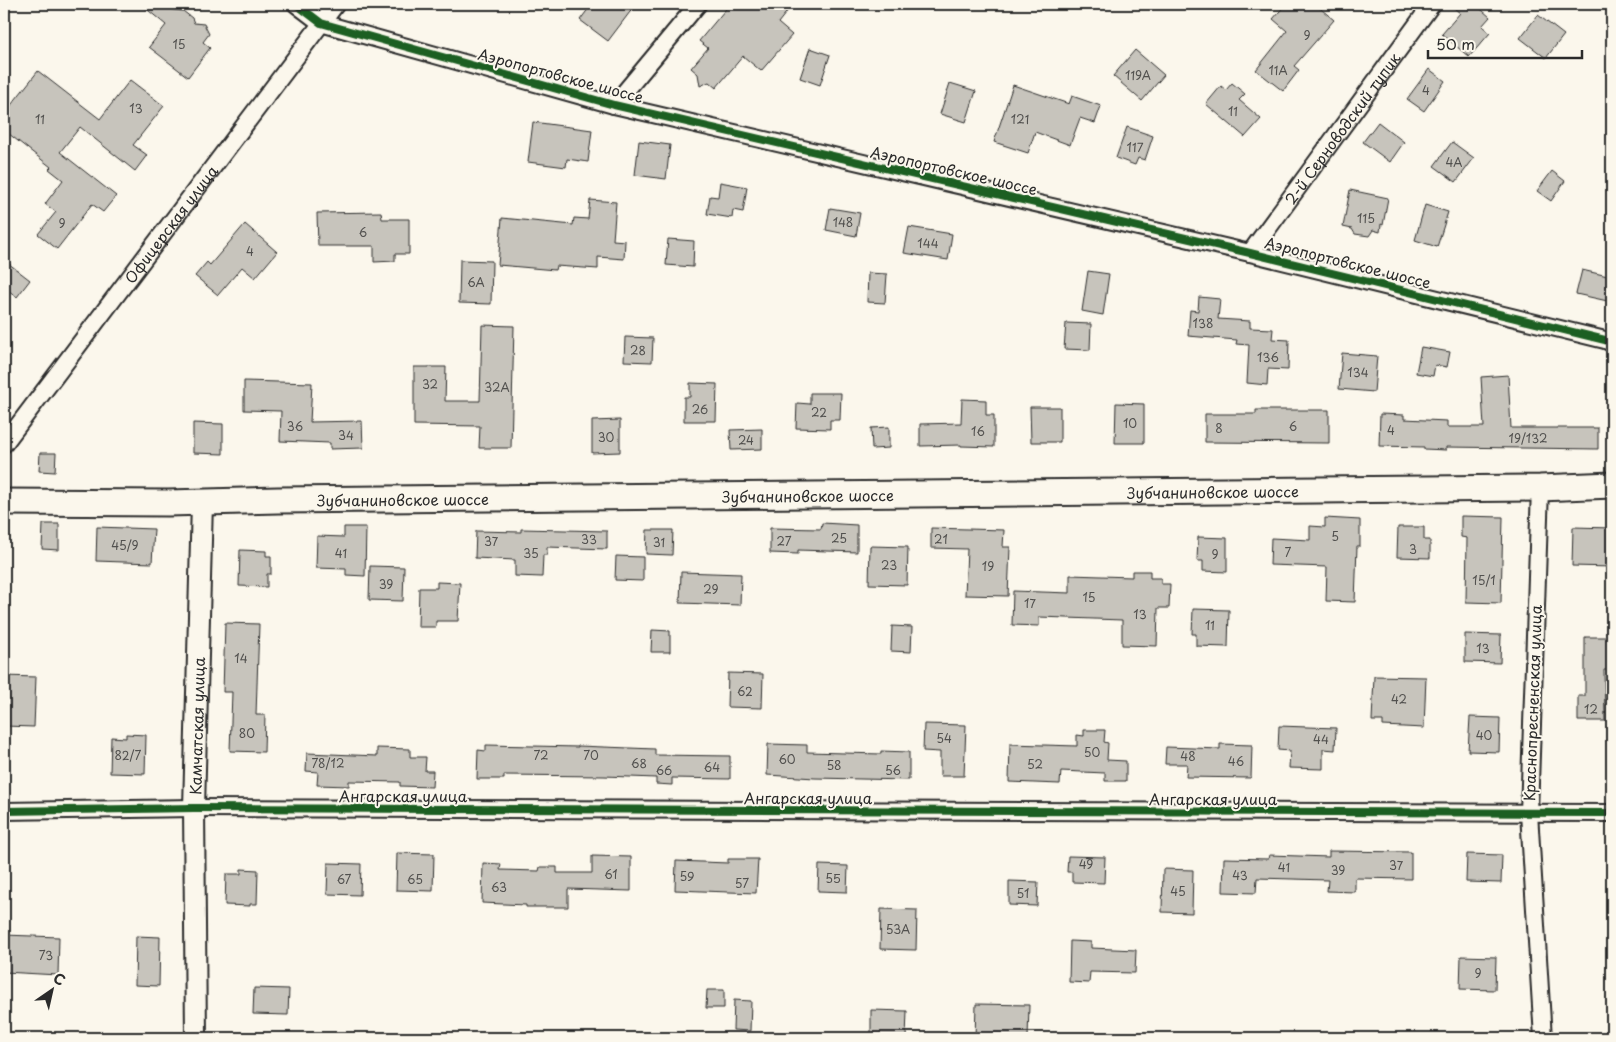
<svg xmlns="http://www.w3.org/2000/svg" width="1616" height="1042" font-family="'Playpen Sans',sans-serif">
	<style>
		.building { fill: #c7c4bc; stroke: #2b2b2b }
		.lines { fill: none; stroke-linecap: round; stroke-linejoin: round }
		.minor-casing { stroke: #2b2b2b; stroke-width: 20 }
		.tertiary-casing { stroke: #2b2b2b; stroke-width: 24 }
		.primary-casing { stroke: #2b2b2b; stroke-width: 29 }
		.minor { stroke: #fbf7ec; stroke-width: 16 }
		.tertiary { stroke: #fbf7ec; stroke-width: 20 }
		.primary { stroke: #fbf7ec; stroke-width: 25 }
		.cycleway-casing { stroke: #fbf7ec; stroke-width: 11 }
		.cycleway { stroke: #1b5e20; stroke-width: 8 }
		.labels { text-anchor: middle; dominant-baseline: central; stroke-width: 4; stroke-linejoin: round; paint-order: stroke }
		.number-label { font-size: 12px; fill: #52514f }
		.street-label { font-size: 15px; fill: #2b2b2b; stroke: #fbf7ec }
	</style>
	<rect width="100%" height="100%" fill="#fbf7ec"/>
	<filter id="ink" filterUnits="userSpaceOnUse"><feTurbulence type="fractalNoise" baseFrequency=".02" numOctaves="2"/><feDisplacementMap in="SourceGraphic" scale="10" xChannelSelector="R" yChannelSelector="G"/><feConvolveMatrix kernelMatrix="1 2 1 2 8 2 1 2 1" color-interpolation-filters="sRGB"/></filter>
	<g filter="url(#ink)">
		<path class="building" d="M592,4h44l-28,37 -28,-21z
			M730,4h63l-15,19 14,12 -31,36 -18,-15 -27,32 -7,-6 -9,4 -2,-12 -7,-6 17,-20 -9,-7z
			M1286,4h29l19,16 -40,46 5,4 -16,21 -27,-21 31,-39 -14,-12z
			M1449,4h26l15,13 -8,9 8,7 -21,24 -27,-23 18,-21z
			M143,6l40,5 9,7 2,5 10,1 5,10 -6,8 7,6 -22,29 -39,-30 17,-22z
			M1538,15l26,20 -18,23 -26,-20z
			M810,48l20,7 -10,30 -20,-7z
			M1135,50l29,25 -22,26 -29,-25z
			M1429,69l16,12 -21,30 -17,-12z
			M38,71l62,48 30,-39 34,26 -31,39 14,10 -12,16 -55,-44 -20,25 56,44 -13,16 -11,-8 -35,45 -19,-15 18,-22 -11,-8 18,-24 -14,-11 2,-2 -47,-37v-16z
			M950,83l26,8 -10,31 -26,-8z
			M1232,83l13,11 -6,6 22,19 -16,18 -39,-33 15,-18 5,4z
			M1013,85l56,19 3,-8 29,10 -6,17 -15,-5 -10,27 -35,-13 -7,21 -34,-11z
			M533,122l59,8 -4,32 -21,-3 -1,8 -38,-5z
			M1378,122l26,20 -14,20 -27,-20z
			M1127,127l26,9 -8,24 -7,-2 -3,7 -19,-7z
			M639,141l31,4 -4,34 -31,-4z
			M1452,142l22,16 -18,24 -22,-16z
			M1552,171l13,10 -14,20 -14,-10z
			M720,182l27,5 -4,25 -10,-2 -1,8 -25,-4 3,-18 8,1z
			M1350,190l38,8 -5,27 -2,-1 -1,8 -7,-2 -4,6 -14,-2 -3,-5 -9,-2z
			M590,200l26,2 -3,38 12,1 -1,18 -26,-2v12l-42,-3 -1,4 -57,-5 4,-47 71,7 1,-7 14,1z
			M1425,205l23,7 -11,35 -22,-7z
			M830,208l30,5 -4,23 -30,-6z
			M381,212l1,7h27v35h-14v7l-21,1v-16h-56l-1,-33z
			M245,224l32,28 -22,26 -13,-11 -24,28 -23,-19 12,-14 3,3z
			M909,227l43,7 -4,26 -44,-7z
			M668,239l26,2 -1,26 -27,-2z
			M4,260l26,20 -13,17 -13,-10z
			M460,260l32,1 -1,43 -32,-1z
			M1582,270l30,7v25l-36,-8z
			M1088,271l21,3 -6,41 -21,-4z
			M868,273l19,1 -2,29 -18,-1z
			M1199,297l21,2 -2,20 32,2v7l23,1 -1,10 17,1 -1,30 -20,-1 -1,16 -20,-2 2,-38 -13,-1 1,-4 -49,-4 2,-26 8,1z
			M1066,323l25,1 -1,26 -26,-1z
			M482,325l32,1 -3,122h-32l1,-22 -66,-1v-58h32l-1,34h35z
			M625,337l28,1 -1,24 -28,-1z
			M1421,347l29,5 -3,15 -12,-2 -2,11 -17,-3z
			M1342,353l35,3 -3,36 -35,-3z
			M1508,375l3,53h87v21l-152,-2v3l-22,-1v-2l-45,-1 1,-32 24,1v4l43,2v6h37l-3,-50z
			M244,381l68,2 -2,39 52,-1 1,27 -33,1v-6l-50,-2 1,-30 -37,-1z
			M690,383l27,1 -1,37h-32v-24h6z
			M810,393h31l-1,27h-10v9l-34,-1 1,-25 13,1z
			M962,399l24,1v15h8v32l-33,-1v-1l-41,1v-22l41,-1z
			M1116,403l28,1v39h-29z
			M1030,407h30v35h-29z
			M1256,410h73v33l-124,-1v-28h51z
			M620,420v32l-28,1v-32z
			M193,423l30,1v30l-30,-1z
			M889,427v21l-17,1 -1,-21z
			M762,429v20l-31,1 -1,-20z
			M40,453h16l-1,19 -16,-1z
			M1461,516l42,1 -2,86 -35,-1 1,-64 -6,-1z
			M1325,518l35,2v26h-3l-2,56 -29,-1 1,-34 -57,-2 1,-27 39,2v-14l15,1z
			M822,523l35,2v27l-59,-2v4l-28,-1v-25l51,1z
			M43,524h16v26l-17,-1z
			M97,527l57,2 -2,34 -56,-2z
			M344,527h22l-1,49 -19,-1v-6l-30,-1 1,-32 27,1z
			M1398,527h26v13h6v18l-33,-1z
			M1573,527l39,1v39l-40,-1z
			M931,528l73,2 -1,17h7l-2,49 -43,-1 2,-46 -36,-1z
			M521,529l86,2v18l-60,-2v8h-4l-1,22 -27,-1v-16l-40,-2 1,-27 45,1z
			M647,530h26l-1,25 -26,-1z
			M1198,537l29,1v34l-24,-1v-10h-6z
			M870,546l38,1 -1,38 -38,-1z
			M240,550l26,1v5h5v18h-4v13l-28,-1z
			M616,556l27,1v24l-28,-1z
			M370,566l34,1 -1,34 -34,-1z
			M1132,571h18v7h11v6h9l-1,24h-11l-1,38 -35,-1v-25l-83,-3v9l-27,-1 1,-34 57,2v-18l62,2z
			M681,572l60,2 -1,31 -60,-2z
			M437,582l23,1 -2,38h-22v6h-18l1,-39h18z
			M1193,609l36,1 -1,37 -32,-1v-12h-4z
			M225,623l34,1 -3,91h9l-1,37 -34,-1 2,-59h-9z
			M892,626l20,1 -1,25 -20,-1z
			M652,630l18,1v21h-19z
			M1465,634l36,1 -1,28 -35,-1z
			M1585,637h25v33h-6l1,51h-27v-25h7z
			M728,673l35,1 -1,34 -35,-1z
			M4,676l32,1 -2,50 -30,-1z
			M1374,676l52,1 -2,51 -41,-2v-5h-11z
			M1470,717l30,1 -1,34 -31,-1z
			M924,724l42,1 -2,51h-24v-24l-17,-1z
			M1279,726l57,2 -1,22 -12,-1v20l-34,-1 1,-17 -12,-1z
			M1084,730h21l-1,12 4,1 -1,17 19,1v20h-21v-8l-44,-2 -1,13 -51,-2 1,-38 67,2v-11l7,1z
			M126,734l20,1 -1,39 -35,-1 1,-36 15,1z
			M768,744l39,1v7l74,2v-3l28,1v28l-94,-2 -48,-3z
			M1220,744l32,1 -1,33 -65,-1 1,-13h-22l1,-17 54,2z
			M486,745l92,2v-1l77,3v6l75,1v23l-58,-1v7l-16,-1v-6l-52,-2 -100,-1v4h-27l1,-29 8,1z
			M377,748l33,1v8h16l-1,14h8l-1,16 -32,-1v-4l-51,-1v5l-32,-1 1,-13 -12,-1 1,-18 70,3z
			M1329,851l82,1v27l-56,-1v14l-28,-1 1,-11 -71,-2 -1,15 -33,-1 1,-34 44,1 1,-4 60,2z
			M397,853l37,1 -1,37 -37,-1z
			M1467,854l35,1 -1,28 -35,-1z
			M592,856l39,1v34l-63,-2v18h-42v-2l-44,-2 1,-40 18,1 -1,6 39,1 1,-4h17v6h35z
			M1068,856l37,1 -1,26 -32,-1v-10h-5z
			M728,859h30l-2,34 -81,-3 1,-29 52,2z
			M328,863l33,1 -1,31 -33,-1z
			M819,865l29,1 -1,26 -29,-1z
			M241,869l17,1 -1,34h-7v2l-25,-1 1,-31h15z
			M1163,869l30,1 -1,43 -30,-1z
			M1009,881l29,1 -1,24 -28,-1z
			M881,909l36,1 -1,40 -36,-1z
			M4,935l55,2 -1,38 -54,-3z
			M136,936l24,1 -1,49 -24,-1z
			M1070,941l21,1v6l45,2 -1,23 -45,-1 -1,11 -20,-1z
			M1461,956l35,1 -1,33 -35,-1z
			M254,988l35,1 -1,26 -35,-1z
			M707,990h17v18h-18z
			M734,1000l17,1 -1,30 -17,-1z
			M976,1004l53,1 -1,33h-53z
			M871,1010l36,1 -1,27h-35z"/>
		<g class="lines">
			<defs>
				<g id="minor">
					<path d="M296,4l25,19 293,82 636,148 355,87 7,3"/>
					<path d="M614,105l84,-101"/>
					<path id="s1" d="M1250,253l182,-249"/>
					<path id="s2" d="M4,444l332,-440"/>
					<path d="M1540,488l-11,325 14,225"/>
					<path d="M4,811l190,-3 1418,5"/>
				</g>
				<g id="tertiary">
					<path id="s3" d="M196,1038l-2,-230 8,-306"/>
				</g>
				<g id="primary">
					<path id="s4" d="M4,502l164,1 110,-3 1262,-12 72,-3"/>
				</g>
			</defs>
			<use href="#minor" class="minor-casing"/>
			<use href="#tertiary" class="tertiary-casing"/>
			<use href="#primary" class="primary-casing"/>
			<use href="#minor" class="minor"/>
			<use href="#tertiary" class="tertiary"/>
			<use href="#primary" class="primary"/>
			<defs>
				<path id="cycleway" d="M296,4l25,19 293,82 636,148 355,87 7,3
					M4,811l190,-3 1418,5"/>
			</defs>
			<use href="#cycleway" class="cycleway-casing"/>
			<use href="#cycleway" class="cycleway"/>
		</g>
	</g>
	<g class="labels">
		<g class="number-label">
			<text x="1307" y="35">9</text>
			<text x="179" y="44">15</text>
			<text x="1278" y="70">11А</text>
			<text x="1138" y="75">119А</text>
			<text x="1426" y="90">4</text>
			<text x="136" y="108">13</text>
			<text x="1233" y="111">11</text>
			<text x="40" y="119">11</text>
			<text x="1020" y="119">121</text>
			<text x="1135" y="147">117</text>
			<text x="1454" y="162">4А</text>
			<text x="1366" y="218">115</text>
			<text x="843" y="222">148</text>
			<text x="62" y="223">9</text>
			<text x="363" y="232">6</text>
			<text x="928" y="243">144</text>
			<text x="250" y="251">4</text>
			<text x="476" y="282">6А</text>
			<text x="1203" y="323">138</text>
			<text x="638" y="350">28</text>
			<text x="1268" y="357">136</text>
			<text x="1358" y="372">134</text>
			<text x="430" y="384">32</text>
			<text x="497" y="387">32А</text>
			<text x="700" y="409">26</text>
			<text x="819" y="412">22</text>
			<text x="1130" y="423">10</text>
			<text x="295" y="426">36</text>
			<text x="1293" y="426">6</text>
			<text x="1219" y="428">8</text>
			<text x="1391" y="430">4</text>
			<text x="978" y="431">16</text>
			<text x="346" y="435">34</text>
			<text x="606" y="437">30</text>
			<text x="1528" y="438">19/132</text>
			<text x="746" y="440">24</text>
			<text x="1335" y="536">5</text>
			<text x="839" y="538">25</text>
			<text x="589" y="539">33</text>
			<text x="941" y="539">21</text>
			<text x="491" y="541">37</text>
			<text x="784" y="541">27</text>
			<text x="659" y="542">31</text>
			<text x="125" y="545">45/9</text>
			<text x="1413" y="549">3</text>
			<text x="1288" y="552">7</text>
			<text x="341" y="553">41</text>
			<text x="531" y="553">35</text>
			<text x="1215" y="554">9</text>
			<text x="889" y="565">23</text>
			<text x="988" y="566">19</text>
			<text x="1484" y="580">15/1</text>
			<text x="386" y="584">39</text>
			<text x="711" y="589">29</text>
			<text x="1089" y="597">15</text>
			<text x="1030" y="603">17</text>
			<text x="1140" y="614">13</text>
			<text x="1210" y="625">11</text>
			<text x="1483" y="648">13</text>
			<text x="241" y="658">14</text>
			<text x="745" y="691">62</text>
			<text x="1399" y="699">42</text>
			<text x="1591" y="709">12</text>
			<text x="247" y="733">80</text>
			<text x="1484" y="735">40</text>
			<text x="944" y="738">54</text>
			<text x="1321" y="739">44</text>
			<text x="1092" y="752">50</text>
			<text x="128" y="755">82/7</text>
			<text x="541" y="755">72</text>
			<text x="591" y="755">70</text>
			<text x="1188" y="756">48</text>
			<text x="787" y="759">60</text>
			<text x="1236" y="761">46</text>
			<text x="328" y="763">78/12</text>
			<text x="639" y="763">68</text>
			<text x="1035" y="764">52</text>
			<text x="834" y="765">58</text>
			<text x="712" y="767">64</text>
			<text x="664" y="770">66</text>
			<text x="893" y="770">56</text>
			<text x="1086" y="864">49</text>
			<text x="1396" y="865">37</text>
			<text x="1284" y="867">41</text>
			<text x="1338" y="870">39</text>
			<text x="611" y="874">61</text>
			<text x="1240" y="875">43</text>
			<text x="687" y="876">59</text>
			<text x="833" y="878">55</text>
			<text x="344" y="879">67</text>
			<text x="415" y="879">65</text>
			<text x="742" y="883">57</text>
			<text x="499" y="887">63</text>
			<text x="1178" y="891">45</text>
			<text x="1023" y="893">51</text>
			<text x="898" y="929">53А</text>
			<text x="46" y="955">73</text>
			<text x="1478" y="973">9</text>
		</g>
		<g class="street-label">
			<text transform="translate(561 75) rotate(15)">Аэропортовское шоссе</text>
			<text stroke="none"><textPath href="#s1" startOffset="155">2-й Серноводский тупик</textPath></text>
			<text transform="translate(954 170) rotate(13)">Аэропортовское шоссе</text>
			<text stroke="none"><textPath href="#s2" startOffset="276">Офицерская улица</textPath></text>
			<text transform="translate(1348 262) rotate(14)">Аэропортовское шоссе</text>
			<text stroke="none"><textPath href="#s4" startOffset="1209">Зубчаниновское шоссе</textPath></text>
			<text stroke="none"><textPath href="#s4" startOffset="804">Зубчаниновское шоссе</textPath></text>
			<text stroke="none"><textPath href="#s4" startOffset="399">Зубчаниновское шоссе</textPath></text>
			<text transform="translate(1532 703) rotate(-88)">Краснопресненская улица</text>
			<text stroke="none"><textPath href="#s3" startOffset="312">Камчатская улица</textPath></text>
			<text x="403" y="795">Ангарская улица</text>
			<text x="808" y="797">Ангарская улица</text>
			<text x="1213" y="798">Ангарская улица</text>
		</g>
	</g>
	<rect width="1616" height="1042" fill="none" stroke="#fbf7ec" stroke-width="20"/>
	<rect x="10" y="10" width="1596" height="1022" fill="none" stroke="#2b2b2b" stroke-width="2" filter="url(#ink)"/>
	<g transform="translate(52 990) rotate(34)" stroke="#fbf7ec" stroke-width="4" paint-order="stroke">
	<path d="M0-4L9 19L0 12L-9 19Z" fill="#2b2b2b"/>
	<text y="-8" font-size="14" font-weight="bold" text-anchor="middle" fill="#2b2b2b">С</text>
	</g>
	<path d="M1428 50v8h154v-8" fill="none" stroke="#2b2b2b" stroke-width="2.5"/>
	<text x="1436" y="50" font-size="15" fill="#2b2b2b" stroke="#fbf7ec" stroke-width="4" paint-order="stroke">50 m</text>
</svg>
